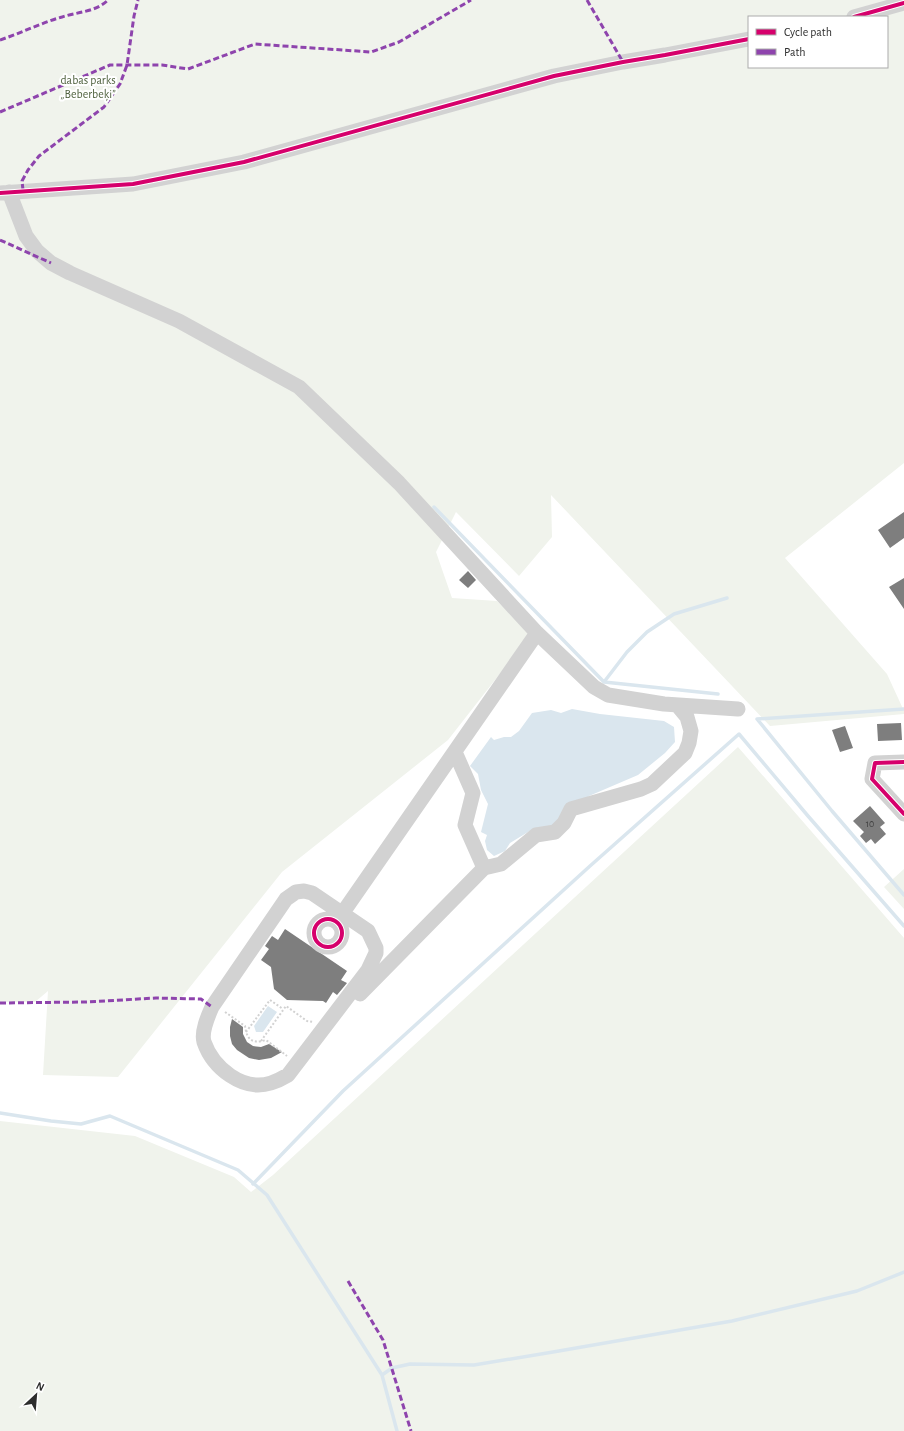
<svg xmlns="http://www.w3.org/2000/svg" width="904" height="1431" font-family="'Alegreya Sans',sans-serif">
	<style>
		.green { fill: #f0f3ec; fill-rule: evenodd }
		.water { fill: #dae6ee }
		.lines { fill: none; stroke-linecap: round; stroke-linejoin: round }
		.stream { stroke: #dae6ee; stroke-width: 3.5 }
		.building { fill: #7e7e7e }
		.path { stroke: #d2d2d2; stroke-width: 2; stroke-dasharray: 2 2; stroke-linecap: butt }
		.minor { stroke: #d2d2d2; stroke-width: 15 }
		.quiet { stroke: #8e44ad; stroke-width: 3; stroke-dasharray: 6 3; stroke-linecap: butt }
		.cycleway-casing { stroke: #fff; stroke-width: 6 }
		.cycleway { stroke: #d6006c; stroke-width: 4 }
		.labels { text-anchor: middle; dominant-baseline: central; stroke-width: 4; stroke-linejoin: round; paint-order: stroke }
		.number-label { font-size: 10px; fill: #414141 }
		.park-label { font-size: 12px; fill: #516340; stroke: #fff }
	</style>
	<rect width="100%" height="100%" fill="#fff"/>
	<path class="green" d="M0,0h904v463l-119,95 102,116 17,37v3l-134,12 -219,-231 1,42 -33,39 -63,-64 -20,40 16,46 45,3 34,33 -83,106 -166,132 -164,205 -75,-2 5,-84 -13,11h-35zM749,17h138v50h-138z
		M738,747l166,191v493h-904v-310l135,15 99,41 17,15 22,-17z
		M904,869v40l-20,-22z"/>
	<path class="water" d="M572,709l28,5 64,7 10,6 1,15 -10,11 -27,22 -49,21 -36,32 -20,1 -23,14 -5,8 -11,5 -7,-6 -2,-9 2,-6 -6,-3 7,-28 -7,-14 -3,-16 -8,-8 21,-29 3,3 10,-3h7l8,-6 13,-18 19,-3 10,3z
		M268,1006l9,6 -14,20h-7l-2,-6z"/>
	<g class="lines">
		<path class="stream" d="M434,507l170,175 114,12
			M604,682l23,-30 20,-20 27,-18 53,-16
			M757,719l75,92 72,84
			M757,719l147,-10
			M0,1113l51,8 30,3 29,-8 128,54 29,25 115,180 15,56
			M253,1184l90,-93 247,-225 149,-132 69,82 96,110
			M382,1375l10,-7 18,-4 64,1 79,-13 179,-31 125,-30 47,-19"/>
	</g>
	<path class="building" d="M904,512v26l-14,10 -12,-18z
		M468,571l8,9 -8,8 -9,-8z
		M904,578v31l-15,-22z
		M901,723l1,17 -24,1 -1,-17z
		M845,726l8,22 -13,4 -8,-22z
		M870,806l15,17 -5,4 6,7 -11,10 -4,-5 -5,4 -6,-7 4,-4 -11,-11z
		M285,929l62,42 -6,9 6,3 -10,12 -4,-3 -7,11 -3,-2 -36,-1 -13,-11 -3,-22 -10,-7 8,-11 -4,-3 7,-10 6,4z
		M232,1019l11,8v7l4,8 6,4 8,1 8,-3 13,8 -11,6 -12,2 -10,-2 -12,-8 -5,-6 -2,-8v-9z"/>
	<g class="lines">
		<path class="path" d="M225,1012l20,14c2,14 7,18 21,14l21,16
			M246,1032l24,-32 13,9
			M261,1041l25,-35 21,15 6,1"/>
		<path class="minor" d="M854,17l50,-14
			M9,192l17,44 11,15 14,12 19,10 109,48 120,66 100,96 138,150 57,54 14,8 56,9 74,5
			M0,193l133,-9 111,-22 310,-86 69,-14 42,-7 84,-16
			M904,762l-29,1 -3,16 32,35
			M484,868l17,-4 35,-29 19,-3 9,-9 7,-14 70,-20 11,-5 33,-31 4,-10 2,-12 -4,-14 -10,-12
			M304,891l8,2 56,38 8,17v5l-8,17 -80,105c-5,3 -11,6 -17,8 -28,9 -58,-15 -67,-41 -3,-10 4,-26 8,-35l74,-108 10,-7z
			M314 933a14 14 0 1 1 28 0a14 14 0 1 1-28 0Z
			M337,921l200,-288
			M360,994l124,-126 -19,-43 8,-32 -18,-41"/>
		<path class="quiet" d="M587,0l36,62
			M0,40c21,-7 41,-17 62,-23 15,-5 34,-5 46,-17
			M0,112l110,-47h52l26,4 67,-25 116,8 28,-10 72,-42
			M23,190l-1,-9 6,-11 11,-14 65,-49 16,-23 7,-19 7,-49 4,-16
			M0,240l51,23
			M0,1003l86,-1 70,-4 45,1 11,8
			M348,1281l35,59 28,91"/>
		<defs>
			<path id="cycleway" d="M854,17l50,-14
				M0,193l133,-9 111,-22 310,-86 69,-14 42,-7 84,-16
				M904,762l-29,1 -3,16 32,35
				M314 933a14 14 0 1 1 28 0a14 14 0 1 1-28 0Z"/>
		</defs>
		<use href="#cycleway" class="cycleway-casing"/>
		<use href="#cycleway" class="cycleway"/>
	</g>
	<g class="labels">
		<g class="number-label">
			<text x="870" y="824">10</text>
		</g>
		<g class="park-label">
			<text x="88" y="80">dabas parks<tspan x="88" dy="14">„Beberbeķi”</tspan></text>
		</g>
	</g>
	<rect x="748" y="16" width="140" height="52" fill="#ffffff" stroke="#ababab"/>
	<rect x="756" y="29" width="20" height="6" fill="#d6006c" stroke="#ababab"/>
	<text x="784" y="36" font-size="12" fill="#2d2d2d">Cycle path</text>
	<rect x="756" y="49" width="20" height="6" fill="#8e44ad" stroke="#ababab"/>
	<text x="784" y="56" font-size="12" fill="#2d2d2d">Path</text>
	<g transform="translate(36 1395) rotate(26)" stroke="#ffffff" stroke-width="3" paint-order="stroke">
	<path d="M0-3L7 15L0 10L-7 15Z" fill="#2d2d2d"/>
	<text y="-6" font-size="11" font-weight="bold" text-anchor="middle" fill="#2d2d2d">N</text>
	</g>
</svg>
